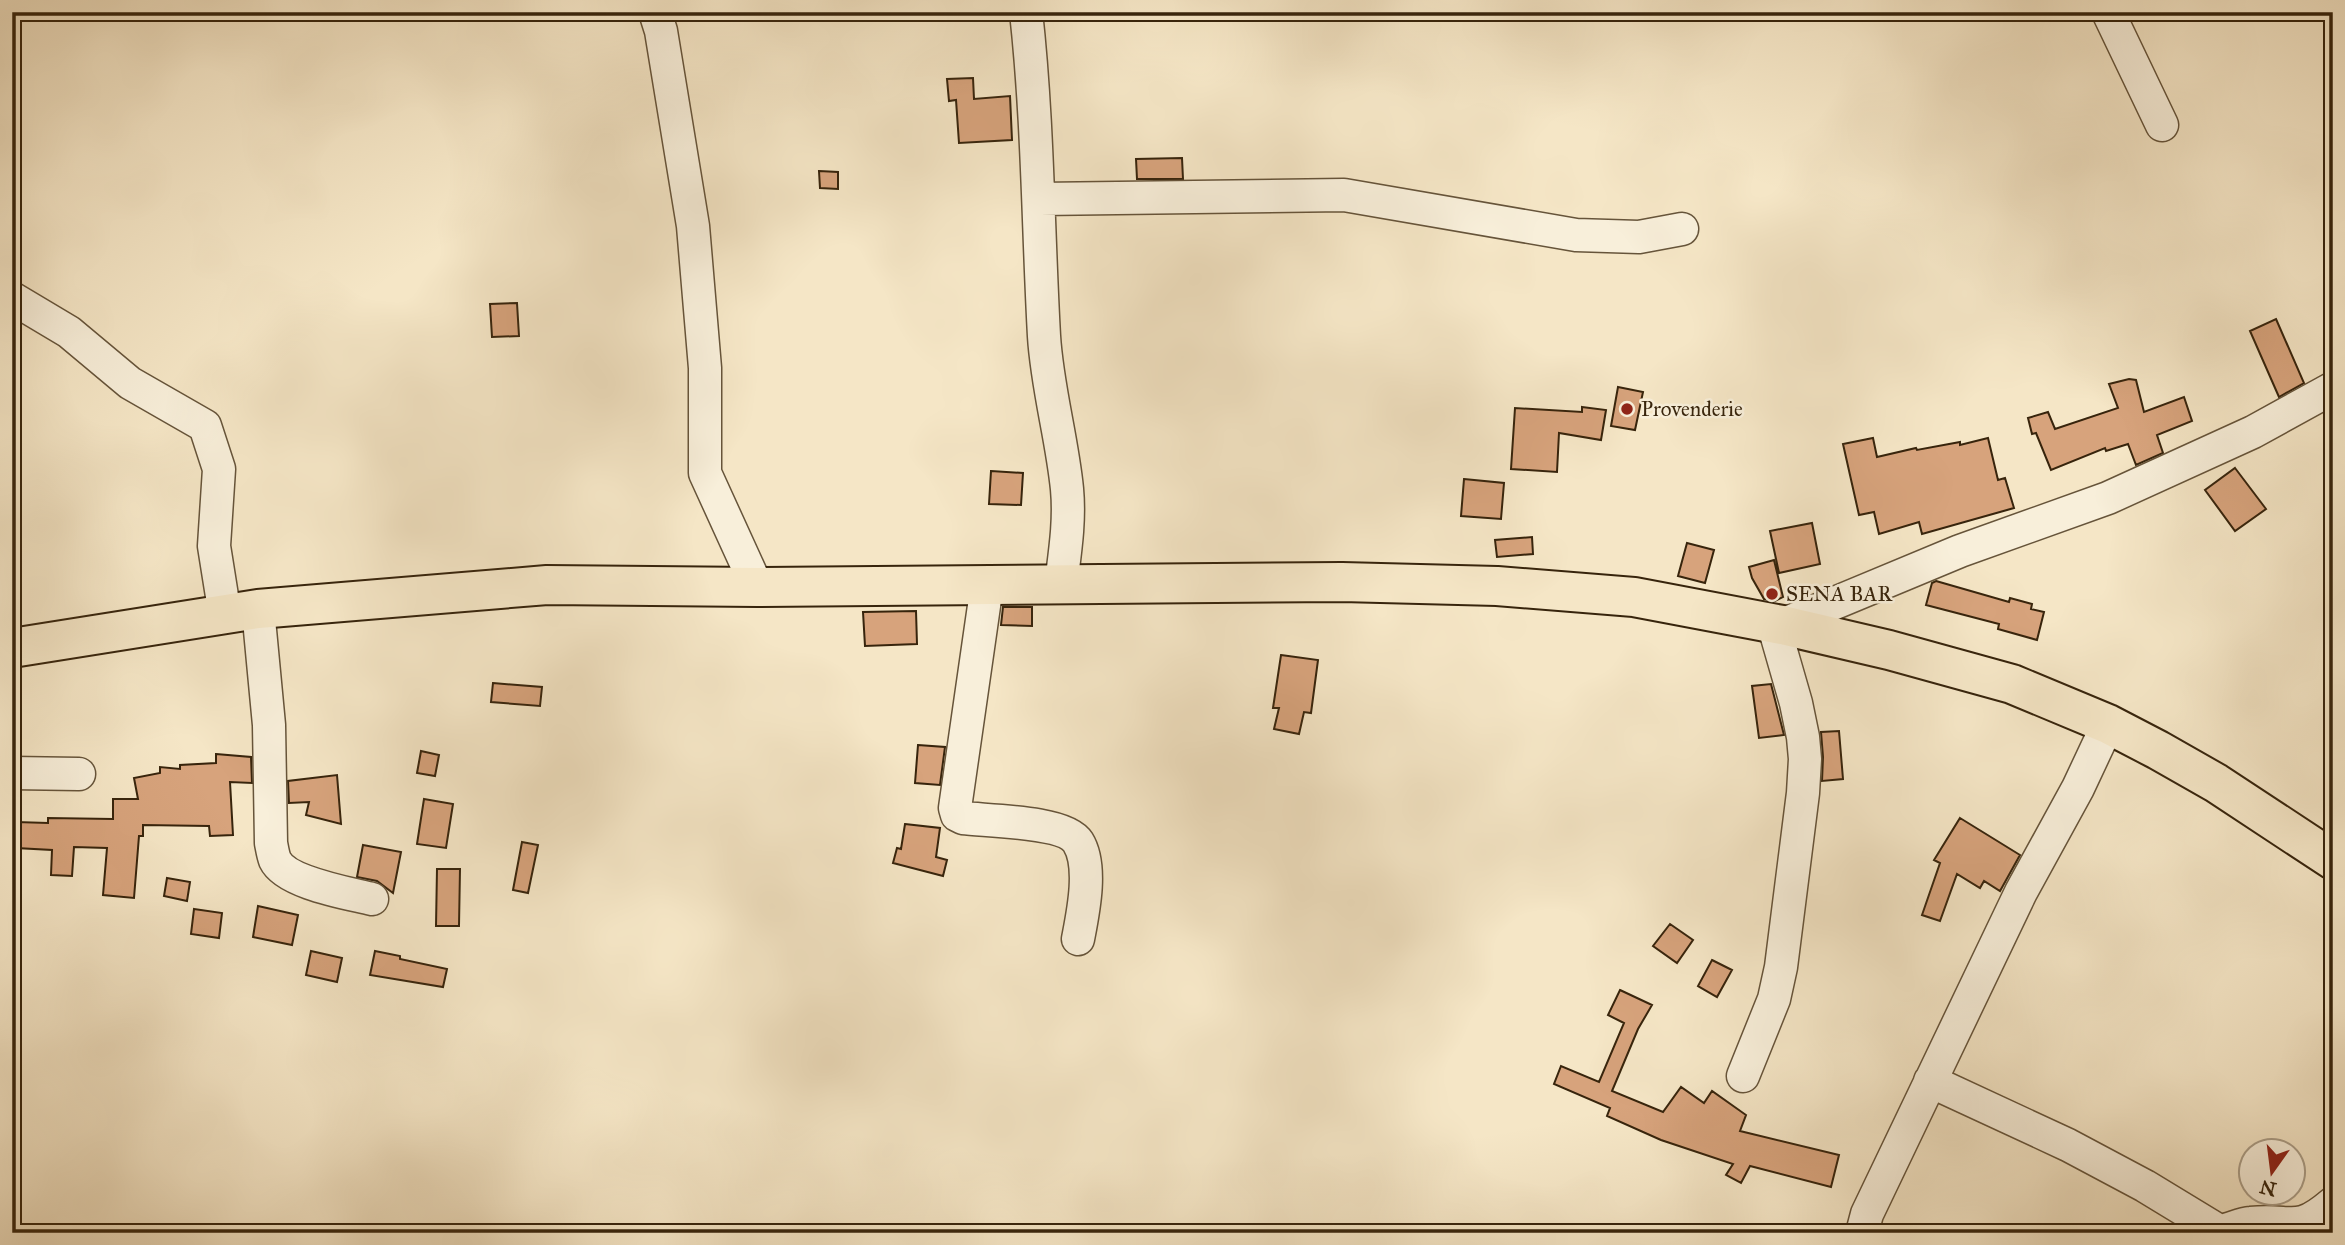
<svg xmlns="http://www.w3.org/2000/svg" width="2345" height="1245" font-family="'IM FELL Great Primer',serif">
	<style>
		.building { fill: #d7a37c; stroke: #37240c; stroke-width: 2 }
		.lines { fill: none; stroke-linecap: round; stroke-linejoin: round }
		.minor-casing { stroke: #66543a; stroke-width: 35 }
		.major-casing { stroke: #37240c; stroke-width: 42 }
		.minor { stroke: #f8efda; stroke-width: 32 }
		.major { stroke: #f5e6c6; stroke-width: 38 }
		.poi-dot { fill: #8f2418; stroke: #f8efda; stroke-width: 2.5 }
		.labels { text-anchor: middle; dominant-baseline: central; stroke-width: 5; stroke-linejoin: round; paint-order: stroke }
		.poi-label { font-size: 21px; fill: #37240c; stroke: #f8efda; text-anchor: start }
	</style>
	<rect width="100%" height="100%" fill="#f5e6c6"/>
	<filter id="stains"><feTurbulence type="fractalNoise" baseFrequency=".00286" numOctaves="4"/><feColorMatrix values="0 0 0 0 .2 0 0 0 0 .09 0 0 0 0 .02 0 0 0 .5 -.17"/></filter>
	<radialGradient id="worn" r=".72"><stop offset=".6" stop-color="#630" stop-opacity="0"/><stop offset="1" stop-color="#630" stop-opacity=".3"/></radialGradient>
	<path class="building" d="M973,78l1,21 36,-3 2,44 -53,3 -3,-43 -7,1 -2,-22z
		M1182,158l1,21h-46l-1,-20z
		M819,171l19,1v17l-18,-1z
		M517,303l2,33 -27,1 -2,-33z
		M2276,319l28,64 -25,14 -29,-66z
		M2129,379l7,1 8,32 40,-15 8,24 -35,14 6,18 -27,12 -8,-21 -22,7 -1,-3 -54,22 -15,-37 -4,1 -4,-16 20,-6 7,17 63,-21 -9,-24z
		M1618,387l25,5 -8,38 -24,-4z
		M1582,407l24,3 -5,30 -42,-7 -2,39 -46,-3 4,-61 67,4z
		M1873,438l4,19 39,-9 1,2 43,-8v3l28,-7 10,42 7,-2 9,30 -92,26 -3,-12 -40,12 -5,-22 -15,3 -16,-71z
		M2235,468l31,41 -31,22 -30,-41z
		M991,471l32,2 -2,32 -32,-1z
		M1464,479l40,4 -3,36 -40,-3z
		M1812,523l8,41 -41,9 -9,-42z
		M1532,537l1,17 -36,3 -2,-17z
		M1687,543l27,7 -9,33 -27,-7z
		M1774,560l9,37 -8,4 -11,-2 -12,-21 -3,-11z
		M1936,581l73,21 1,-4 22,6 -1,5 13,3 -7,28 -39,-11 1,-5 -73,-19 6,-22z
		M1003,607h29v19l-31,-1z
		M916,611l1,33 -52,2 -2,-34z
		M1281,655l37,5 -7,53 -7,-1 -5,22 -25,-5 5,-21h-6z
		M493,683l49,4 -2,19 -49,-4z
		M1771,684l13,51 -25,3 -7,-52z
		M1839,731l4,48 -21,2 1,-24 -2,-25z
		M918,745l27,2 -5,38 -25,-2z
		M421,751l18,4 -4,21 -18,-3z
		M216,754l35,3 1,26 -22,-1 3,53 -23,1 -1,-10 -66,-1v11h-4l-5,62 -31,-3 4,-47 -33,-1 -2,29 -21,-1 1,-25 -36,-2v-26l32,1v-5l65,1v-20h25l-4,-21 26,-5v-6l20,2v-4l36,-2z
		M337,775l4,49 -35,-9 3,-13 -20,1 -1,-22z
		M424,799l29,5 -7,44 -29,-4z
		M1960,818l60,37 -20,36 -16,-10 -4,7 -23,-14 -17,47 -18,-6 18,-52 -6,-3z
		M905,824l35,4 -4,29 11,3 -4,16 -50,-13 4,-15 4,1z
		M522,842l16,3 -10,48 -15,-3z
		M363,845l38,7 -8,41 -16,-12 -20,-4z
		M437,869h23l-1,57h-23z
		M167,878l23,4 -3,19 -23,-5z
		M258,906l40,9 -6,30 -39,-8z
		M194,909l28,4 -3,25 -28,-4z
		M1670,924l23,16 -16,23 -24,-17z
		M311,951l31,7 -5,24 -31,-7z
		M375,951l25,5v3l47,10 -4,18 -73,-12z
		M1712,960l20,10 -15,27 -19,-11z
		M1620,990l32,15 -14,24 -26,62 51,21 18,-25 23,16 8,-12 34,24 -6,16 99,24 -8,32 -81,-21 -9,17 -15,-8 7,-11 -72,-24 -54,-24 3,-8 -56,-24 7,-18 38,16 25,-59 -16,-8z"/>
	<g class="lines">
		<defs>
			<path id="minor" d="M655,12l6,19 32,195 12,142v105l52,114
				M1026,12c12,108 12,216 18,324 3,51 18,102 23,153 3,32 -2,63 -6,95
				M2108,12l54,113
				M1040,199l304,-4 232,40 63,2 43,-8
				M12,298l57,34 61,51 75,43 14,43 -5,77 11,69
				M987,585l-32,223 2,7 6,3c25,3 102,3 115,24 15,24 5,71 0,97
				M258,609l11,116 2,118c1,5 2,12 4,17 11,23 73,33 97,39
				M1782,625l178,-74 148,-53 145,-66 80,-44
				M12,773l67,1
				M1743,1076l31,-77 7,-32 22,-174 2,-34 -2,-22 -7,-34 -23,-80
				M1930,1081l138,64 77,41 74,45c11,-1 20,-7 32,-8 42,-5 43,13 82,-20
				M1862,1233l5,-19 154,-322 57,-104 30,-64"/>
			<path id="major" d="M12,648l246,-39 289,-24 210,2 585,-5 155,4 137,11 148,28 107,25 123,34 96,40 50,26 58,33 117,77"/>
		</defs>
		<use href="#minor" class="minor-casing"/>
		<use href="#major" class="major-casing"/>
		<use href="#minor" class="minor"/>
		<use href="#major" class="major"/>
	</g>
	<g class="poi-dot">
		<circle cx="1627" cy="409" r="7"/>
		<circle cx="1772" cy="594" r="7"/>
	</g>
	<g class="labels">
		<g class="poi-label">
			<text x="1641" y="409">Provenderie</text>
			<text x="1786" y="594">SENA BAR</text>
		</g>
	</g>
	<rect width="2345" height="1245" fill="none" stroke="#f5e6c6" stroke-width="42"/>
	<rect x="14" y="14" width="2317" height="1217" fill="none" stroke="#37240c" stroke-width="3.5"/>
	<rect x="21" y="21" width="2303" height="1203" fill="none" stroke="#37240c" stroke-width="2"/>
	<g transform="translate(2272 1172) rotate(194)"><circle r="33" fill="#f8efda" stroke="#ab9e88" stroke-width="2"/>
	<path d="M0-5L12 26L0 18L-12 26Z" fill="#8f2418"/>
	<text y="-10" font-size="19" font-weight="bold" text-anchor="middle" fill="#37240c">N</text>
	</g>
	<rect width="100%" height="100%" filter="url(#stains)"/>
	<rect width="100%" height="100%" fill="url(#worn)"/>
</svg>
